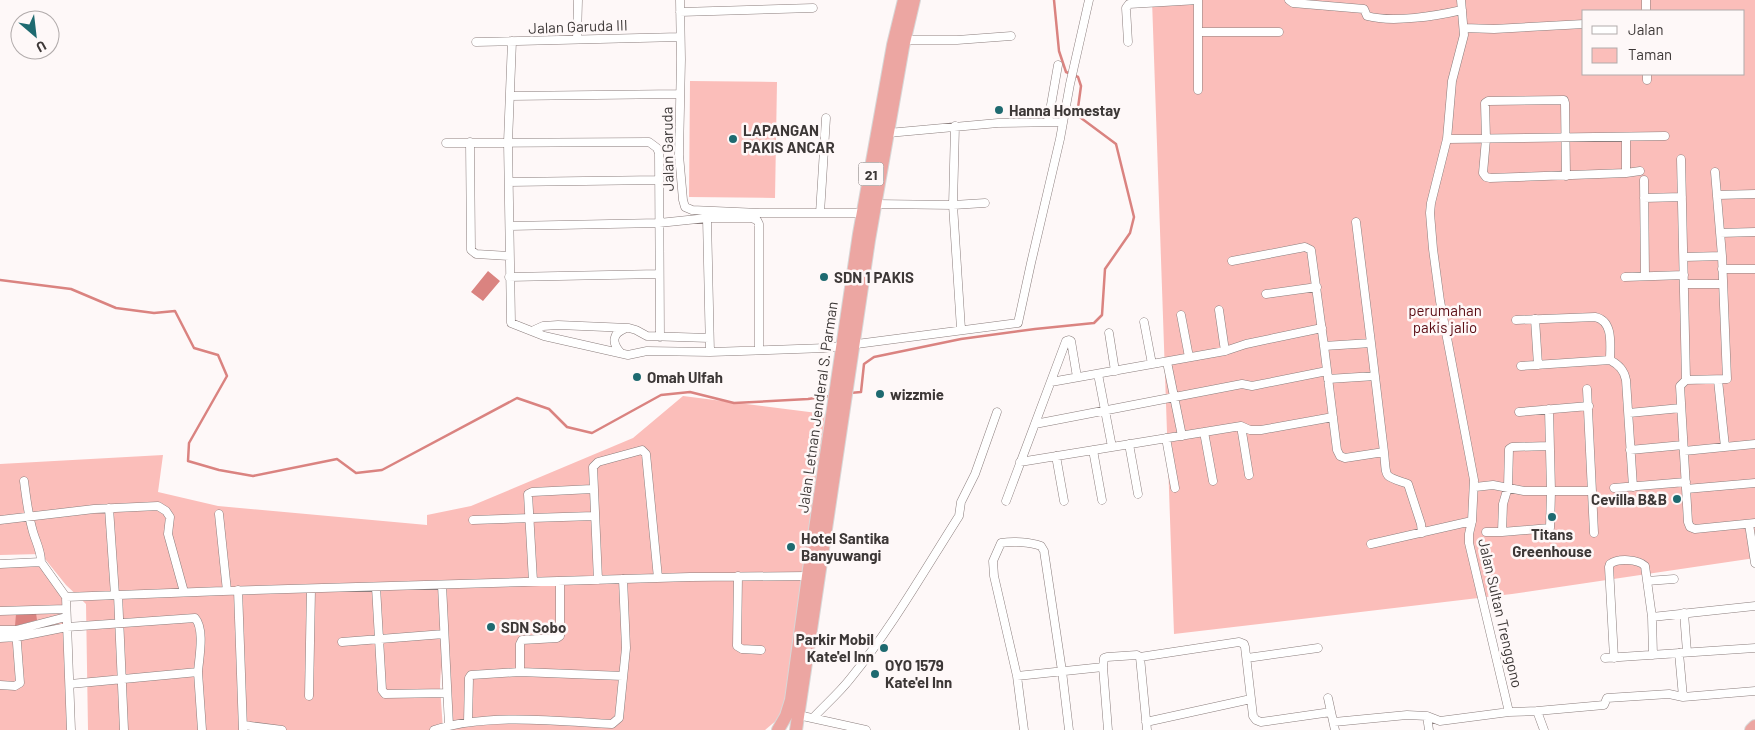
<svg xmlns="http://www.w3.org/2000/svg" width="1755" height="730" font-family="Barlow,sans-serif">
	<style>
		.green { fill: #fbbeba; fill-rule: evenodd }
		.water { fill: #da8380 }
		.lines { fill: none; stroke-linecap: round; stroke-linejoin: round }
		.stream { stroke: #da8380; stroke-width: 2.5 }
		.minor-casing { stroke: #8b7e7d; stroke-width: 9 }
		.trunk-casing { stroke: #d8d7d7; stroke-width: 14 }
		.minor { stroke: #fff; stroke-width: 8 }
		.trunk { stroke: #eca6a2; stroke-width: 12 }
		.poi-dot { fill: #1e6a70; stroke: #fef8f8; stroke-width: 2 }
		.labels { text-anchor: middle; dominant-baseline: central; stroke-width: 5; stroke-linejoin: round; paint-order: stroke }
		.shield { fill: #fef8f8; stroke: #777271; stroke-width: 1 }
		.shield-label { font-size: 14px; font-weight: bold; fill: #3d3837 }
		.street-label { font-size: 15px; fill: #3d3837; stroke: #fef8f8 }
		.poi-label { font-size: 15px; font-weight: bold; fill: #3d3837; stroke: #fef8f8; text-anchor: start }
		.park-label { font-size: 15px; fill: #5a0c13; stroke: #fef8f8 }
	</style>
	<rect width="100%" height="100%" fill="#fef8f8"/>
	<path class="green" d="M1152,0h603v558l-243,36 -338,40zM1584,11h160v63h-160z
		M690,81l87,1 -2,116 -86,-1z
		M683,396l142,18 -29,290 -31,26h-319l-5,-63 -1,19 3,44h-355l-2,-126 -20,-19 -25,-31 -41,1v-91l163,-9 -5,37 60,14 209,19v-10l44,-9 162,-68z
		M0,564l44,3 22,30 7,133h-73z"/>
	<path class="water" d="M488,271l12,10 -17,20 -12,-9z
		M36,613l1,7 -22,6 1,-12z"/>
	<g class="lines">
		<path class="stream" d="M0,280l71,9 45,19 38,5 21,-2 19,37 24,7 9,21 -38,67 -1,18 31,9 34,6 84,-17 19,14 26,-3 135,-72 32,11 18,18 25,6 69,-38 29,-3 44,11 74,-4 22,-3
			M850,393l11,-1 3,-28 10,-7 87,-18 74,-10 59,-6 8,-8 3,-46 25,-36 4,-16 -18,-73 -39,-29 4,-29 -3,-9 -12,-5 -7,-21 -5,-51"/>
		<defs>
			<path id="minor" d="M680,0l1,59 -2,96 4,45 2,7 7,3 68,3h104
				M1289,0l4,3 71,6 3,7c26,7 69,0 95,-6
				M1461,0l3,35 -12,46 -5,58 -16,64 -1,10 3,36 7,52 34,179 -2,41 -3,13v9l40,169 28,-1 7,19
				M1646,0v11
				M680,12l133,-4
				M1464,28l30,1 90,-5
				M1198,32h81
				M577,39l1,-39
				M905,40h52l54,-4
				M512,41l-4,101 3,181 33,13 84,19 19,-4 63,1 116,-4 192,-25 13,-60 29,-124 10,-55 19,-84
				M476,42l204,-5
				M1128,42l-2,-34 3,-4 69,-4v90
				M1647,74v6
				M510,96l170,-2
				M1048,122l10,-57
				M955,126l-2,79 8,124
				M888,133l110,-10 65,-1
				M1626,137v36
				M1447,139l218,-3
				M470,142l1,108 5,4 33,2
				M446,143l203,-1 8,6 2,5 1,184
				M1681,159l5,221 -6,6 8,136 2,5 5,2 60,-6
				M1566,176l-1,-73 -1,-3 -76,1 -3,2 1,36 -3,34 3,4 4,1 136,-5 14,-2
				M1644,180l1,96
				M509,182l150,-2
				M1718,195l37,-1
				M1644,198l38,-1
				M876,204l77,1 32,-2
				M820,213l6,-95
				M707,218l3,134
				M1356,222l15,121
				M510,226l149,-3 48,-5h44l6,2 2,4v126
				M1720,233l35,-1
				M1684,257l38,-1
				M1232,261l73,-14 6,3 13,96 47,-3 13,109c3,27 -2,23 24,32l13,40 1,9
				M1722,269h33
				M509,277l150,-3
				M1625,277l59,-2
				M1684,284h39
				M1266,294l51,-7
				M1219,310l6,41
				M1181,315l8,42
				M1535,319l3,46
				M1516,320l79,-3c19,4 15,28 15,43
				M1144,322l8,42
				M532,331l11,-5 15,-1 71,3 7,2 11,6 62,2
				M1109,333l6,38
				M1324,346l13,104 3,6 5,2 39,-6
				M620,352c-8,-9 -8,-18 4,-23
				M1167,362l15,74
				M1521,366l89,-6c9,5 14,10 16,20l7,107
				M1098,374l14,73
				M1328,379l47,-3
				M1686,380l41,-1 -5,-123 -7,-84
				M1718,380l7,67
				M1051,382l174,-31 21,-7 76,-16
				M1587,389l7,144
				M1519,412l70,-6
				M1629,413l52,-5
				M1035,424l207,-40 10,2 75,-15
				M1241,426l8,49
				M1204,432l9,49
				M1166,438l9,50
				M1129,444l9,50
				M1093,450l9,50
				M1630,450l53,-5
				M1684,451l71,-7
				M1056,456l8,45
				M1020,462l221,-36 9,4h11l72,-13
				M24,481c2,16 4,32 8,47 3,13 9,21 9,34
				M1475,487l18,-2 31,6h67
				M1614,488l72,-6
				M1686,489l69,-6
				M1006,501l60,-160 3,-1 2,1 6,36
				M109,508l6,87
				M219,514l8,77
				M0,520l94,-11 64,-3 8,5 4,6 -2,17 16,58
				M473,520l121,-4
				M1749,524l6,39
				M1486,532h16l48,-4 1,-37 -2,-82
				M1502,532l1,-28 5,-17 1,-38 3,-2 37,-1
				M1371,544l101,-23
				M0,564l41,-2 25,35 157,-6 467,-14 118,-1
				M738,576l-1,70 5,3 19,1
				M598,580l-5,-113 5,-5 44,-12 4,4 12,124
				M533,581l-5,-87 4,-2 60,-3
				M1647,581l27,-2
				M442,585l7,141
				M376,587l6,103 3,4 62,-1
				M238,590l5,140
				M118,595l6,135
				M66,597l5,133
				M0,611l66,-2
				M1684,613l3,39
				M1652,617l103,-11
				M0,630h16l50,-13
				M0,638l17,-1 50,-10 128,-9c10,11 4,40 3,54
				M342,642l102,-8
				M1679,653l4,44
				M1140,657l7,73
				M1247,658l71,-10
				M1605,658l150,-10
				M1614,658l-5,-91 1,-3c8,-6 28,-5 35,2l7,51 1,38
				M1103,667l1,-9 3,-1 30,-2 3,2 99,-15 5,2 1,3 8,69 3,4 5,2 70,-10
				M520,672v-28l2,-4 35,-2 3,-2v-55
				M1017,676l86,-9 5,63
				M70,684l128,-12 4,58
				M0,685l15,1 5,-3 -4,-53
				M309,696l2,-107
				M1328,698l7,32
				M1537,711l67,-6 3,-7 62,-4 14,3 72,-6
				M798,715l68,15
				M1427,716l2,14
				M813,718c12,-13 26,-25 37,-39 41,-50 74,-108 109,-163l2,-14 14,-28 22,-62
				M468,722l1,-44 2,-3 49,-3 103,4
				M1146,722l105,-23
				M1334,722l73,-7 20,1 13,5 69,-9
				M243,725l39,5
				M434,730c54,-17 122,-9 178,-6l7,-6 7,-70 -3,-69
				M1024,730l-7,-54 -23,-100 -1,-15 8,-18c12,-2 29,-1 40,3l3,5 18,120 7,59"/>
			<path id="trunk" d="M778,730l8,-14 5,-16 17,-124 51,-342 34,-189 11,-45
				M796,730l73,-490 34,-193 11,-47
				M1751,730l4,-4"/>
		</defs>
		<use href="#minor" class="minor-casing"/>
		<use href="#trunk" class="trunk-casing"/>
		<use href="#minor" class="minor"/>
		<use href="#trunk" class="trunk"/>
	</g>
	<g class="poi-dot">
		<circle cx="999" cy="110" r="5"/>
		<circle cx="733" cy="139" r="5"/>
		<circle cx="824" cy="277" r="5"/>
		<circle cx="637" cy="377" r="5"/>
		<circle cx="880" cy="394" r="5"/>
		<circle cx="1677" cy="499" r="5"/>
		<circle cx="1552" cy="517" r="5"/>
		<circle cx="791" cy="547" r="5"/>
		<circle cx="491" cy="627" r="5"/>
		<circle cx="884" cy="648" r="5"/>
		<circle cx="875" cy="674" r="5"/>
	</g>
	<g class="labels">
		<rect class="shield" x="858.5" y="162.5" width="25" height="23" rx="4"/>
		<g class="shield-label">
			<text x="871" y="174">21</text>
		</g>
		<g class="street-label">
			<text transform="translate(578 26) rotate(-2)">Jalan Garuda III</text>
			<text transform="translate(667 149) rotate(-91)">Jalan Garuda</text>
			<text transform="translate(817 407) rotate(-82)">Jalan Letnan Jenderal S. Parman</text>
			<text transform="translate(1501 613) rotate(77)">Jalan Sultan Trenggono</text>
		</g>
		<g class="poi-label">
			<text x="1009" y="110">Hanna Homestay</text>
			<text x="743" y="130">LAPANGAN<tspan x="743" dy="17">PAKIS ANCAR</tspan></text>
			<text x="834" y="277">SDN 1 PAKIS</text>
			<text x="647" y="377">Omah Ulfah</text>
			<text x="890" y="394">wizzmie</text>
			<text x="1667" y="499" text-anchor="end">Cevilla B&amp;B</text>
			<text x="1552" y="534" text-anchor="middle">Titans<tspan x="1552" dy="17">Greenhouse</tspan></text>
			<text x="801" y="538">Hotel Santika<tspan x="801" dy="17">Banyuwangi</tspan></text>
			<text x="501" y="627">SDN Sobo</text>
			<text x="874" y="639" text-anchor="end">Parkir Mobil<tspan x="874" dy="17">Kate'el Inn</tspan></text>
			<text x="885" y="665">OYO 1579<tspan x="885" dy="17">Kate'el Inn</tspan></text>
		</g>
		<g class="park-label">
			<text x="1445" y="310">perumahan<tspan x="1445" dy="17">pakis jalio</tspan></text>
		</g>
	</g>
	<rect x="1582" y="10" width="162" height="65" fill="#fef8f8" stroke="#b1abab"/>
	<rect x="1592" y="26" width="25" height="8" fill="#ffffff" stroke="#b1abab"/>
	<text x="1628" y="35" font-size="15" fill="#3d3837">Jalan</text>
	<rect x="1592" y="48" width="25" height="15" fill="#fbbeba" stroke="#b1abab"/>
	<text x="1628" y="60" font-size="15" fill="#3d3837">Taman</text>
	<g transform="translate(35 35) rotate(152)"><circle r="24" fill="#fef8f8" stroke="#b1abab"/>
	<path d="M0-4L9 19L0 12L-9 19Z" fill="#1e6a70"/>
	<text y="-8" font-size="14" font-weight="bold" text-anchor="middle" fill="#3d3837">U</text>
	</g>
</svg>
